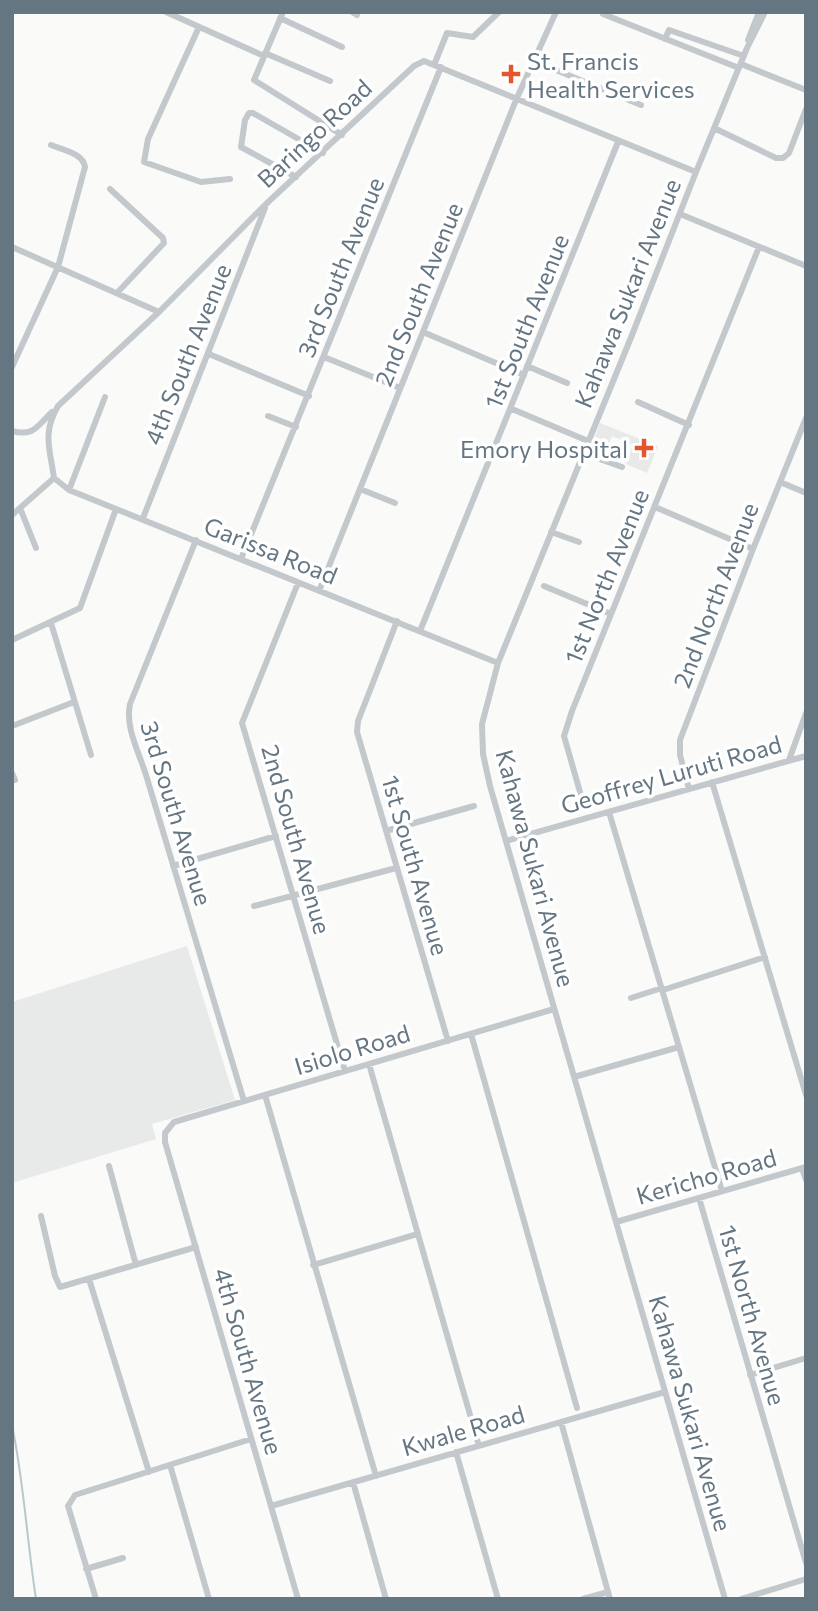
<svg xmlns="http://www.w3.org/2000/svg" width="818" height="1611" font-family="Commissioner,sans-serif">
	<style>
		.built { fill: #e8e9e9 }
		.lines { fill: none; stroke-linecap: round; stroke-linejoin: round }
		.stream { stroke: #bbc7cb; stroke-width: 2 }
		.minor { stroke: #c3c8cc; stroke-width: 6 }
		.poi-dot { fill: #e4572e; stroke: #fff; stroke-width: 2.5 }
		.labels { text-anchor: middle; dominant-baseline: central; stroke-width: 7; stroke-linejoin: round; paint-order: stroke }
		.poi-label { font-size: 24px; fill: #657683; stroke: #fff; text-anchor: start }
		.street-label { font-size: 24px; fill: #657683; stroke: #fff }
	</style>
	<rect width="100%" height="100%" fill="#fafaf8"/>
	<path class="built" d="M600,423l58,23 -11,27 -21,-9 7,-19 -21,-9 -8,20 -14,-6z
		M187,946l48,154 -83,24 4,15 -144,44v-181z"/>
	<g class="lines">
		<path class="stream" d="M12,1425c12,58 15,116 24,174"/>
		<path class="minor" d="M166,12l98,44
			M283,12l-29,68 88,55
			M352,12l5,3
			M603,14l136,54
			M280,18l62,29
			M199,27l-51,112 -4,23 57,20 29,-3
			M665,39l4,-9 75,26
			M748,40l11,-28
			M265,53l65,28
			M534,61l107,44
			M741,64l65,26
			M434,65l13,-32 26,4 26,-25
			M714,128l62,30h7l6,-5 17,-44
			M296,177l-55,-30 4,-27 4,-7h4l70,40
			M110,189l53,49 1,5 -47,50
			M680,214l126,52
			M12,247l147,65
			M423,332l101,43
			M209,354l100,42
			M324,357l76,31
			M527,366l40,17
			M12,367l46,-100 27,-100c-2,-14 -22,-17 -34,-22
			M638,402l51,23
			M512,409l76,32
			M268,416l28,11
			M12,431c22,6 25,-5 40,-19
			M583,453l39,14
			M780,482l26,11
			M360,489l35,14
			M69,490l36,-93
			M655,507l98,42
			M20,508l16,40
			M12,515l42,-37
			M143,518l122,-310
			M551,532l28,10
			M196,540l-66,164c-5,24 9,48 16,71l98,326
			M241,559l200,-492
			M298,583l-56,140 103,348
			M544,586l67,28
			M319,591l197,-491 40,-88
			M397,621l-39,100 -1,11 91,309
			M51,623l40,132
			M420,631l198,-489
			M12,640l68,-32 36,-99
			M498,663l-429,-173 -15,-12c-4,-29 -12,-45 4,-72l101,-94 107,-108 148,-138 10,-5 272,111
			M12,726l62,-24
			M789,760l17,-47
			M12,773l3,7
			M712,782l94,313
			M689,789l-9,-34v-15l73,-191 53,-131
			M584,806l-20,-70 8,-25 187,-464
			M609,812l113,379
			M386,831l88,-25
			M506,841l300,-85
			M173,866l103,-30
			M254,906l142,-38
			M663,990l102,-33
			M631,998l31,-10
			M471,1034l106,374
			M369,1064l110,382
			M574,1077l105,-30
			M265,1095l111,381
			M109,1166l27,99
			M802,1168l4,12
			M699,1198l107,365
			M41,1216l14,60 5,11 136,-40
			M616,1222l190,-55
			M313,1265l104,-31
			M89,1279l60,193
			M750,1375l56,-17
			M561,1422l49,177
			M456,1452l42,147
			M170,1465l39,134
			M353,1482l33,117
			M271,1506l394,-114
			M86,1569l37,-11
			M96,1599l-28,-93 7,-11 176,-56
			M298,1599l-133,-457v-9l9,-11 380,-113
			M583,1599l25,-7
			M725,1599l-235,-813 -7,-32 -1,-30 16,-61 134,-328 64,-163 51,-124 18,-36
			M741,1599l65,-20"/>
	</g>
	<g class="poi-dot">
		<path d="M507.5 63.5h7v7h7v7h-7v7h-7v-7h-7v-7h7z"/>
		<path d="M640.5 437.5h7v7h7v7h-7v7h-7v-7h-7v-7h7z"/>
	</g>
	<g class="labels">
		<g class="poi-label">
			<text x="527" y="60">St. Francis<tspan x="527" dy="28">Health Services</tspan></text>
			<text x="628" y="448" text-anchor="end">Emory Hospital</text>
		</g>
		<g class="street-label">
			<text transform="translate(314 133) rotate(-43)">Baringo Road</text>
			<text transform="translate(340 267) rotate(-68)">3rd South Avenue</text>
			<text transform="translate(627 293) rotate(-68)">Kahawa Sukari Avenue</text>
			<text transform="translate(418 294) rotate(-68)">2nd South Avenue</text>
			<text transform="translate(526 321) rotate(-68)">1st South Avenue</text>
			<text transform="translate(187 354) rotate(-68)">4th South Avenue</text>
			<text transform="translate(271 550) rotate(22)">Garissa Road</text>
			<text transform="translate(606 576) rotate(-68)">1st North Avenue</text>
			<text transform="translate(715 595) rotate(-69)">2nd North Avenue</text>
			<text transform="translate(671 774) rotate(-16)">Geoffrey Luruti Road</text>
			<text transform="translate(177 813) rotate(73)">3rd South Avenue</text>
			<text transform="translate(297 839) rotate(74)">2nd South Avenue</text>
			<text transform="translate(416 865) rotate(74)">1st South Avenue</text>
			<text transform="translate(536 868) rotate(75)">Kahawa Sukari Avenue</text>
			<text transform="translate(352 1049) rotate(-17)">Isiolo Road</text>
			<text transform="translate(706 1176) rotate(-16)">Kericho Road</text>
			<text transform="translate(753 1315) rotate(74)">1st North Avenue</text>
			<text transform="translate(249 1361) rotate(74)">4th South Avenue</text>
			<text transform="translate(691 1413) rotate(74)">Kahawa Sukari Avenue</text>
			<text transform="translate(463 1430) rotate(-16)">Kwale Road</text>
		</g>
	</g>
	<rect width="818" height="1611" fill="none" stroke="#657683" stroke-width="28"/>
</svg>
